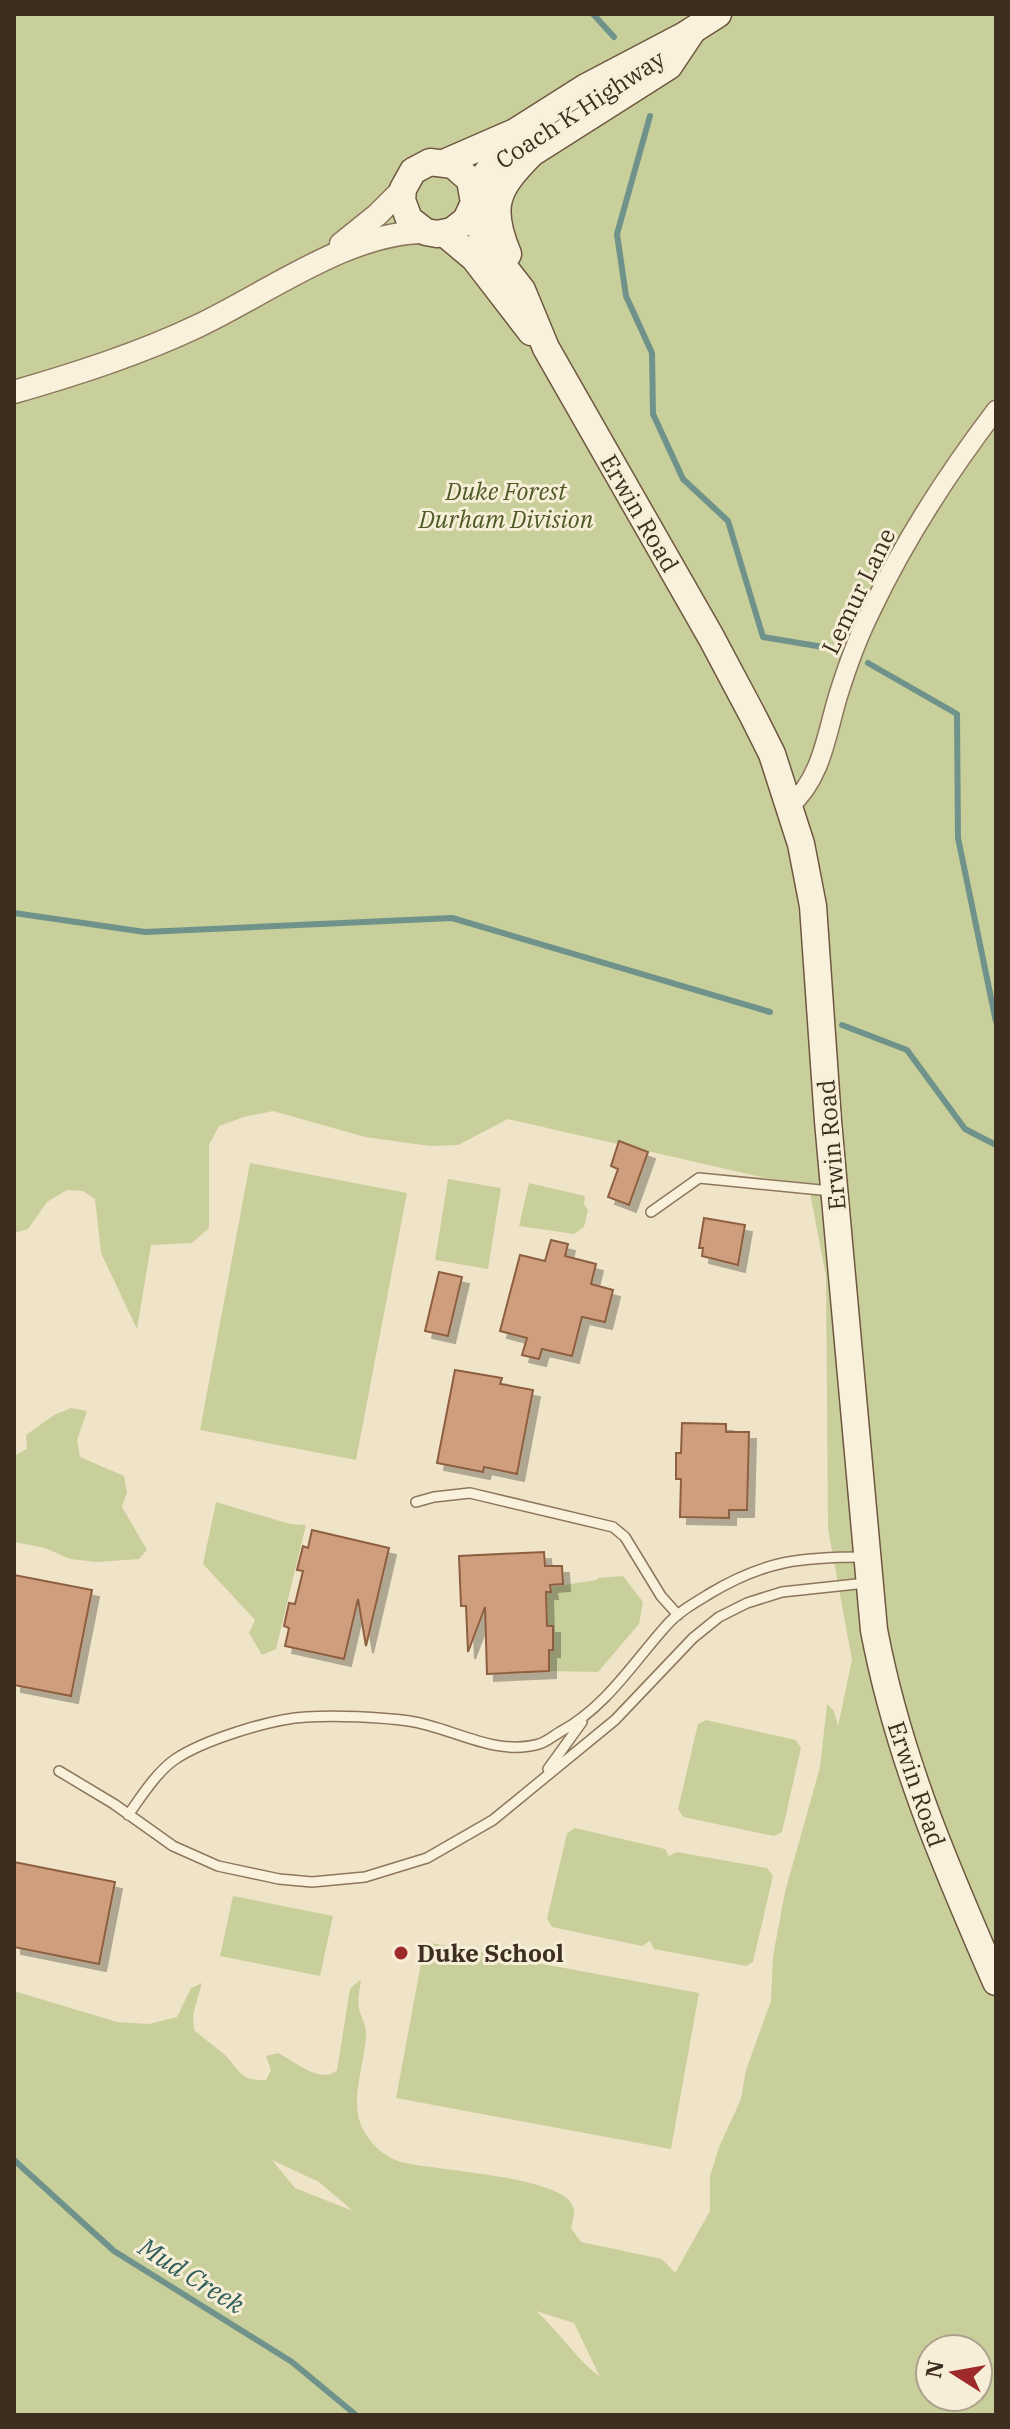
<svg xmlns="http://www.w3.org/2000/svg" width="1010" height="2429" font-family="'IBM Plex Serif',serif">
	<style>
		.green { fill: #c9cf9b; fill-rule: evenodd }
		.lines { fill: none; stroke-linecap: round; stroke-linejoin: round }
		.stream { stroke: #6f938a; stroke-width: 6 }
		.building { fill: #cf9f7d; stroke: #8d5f41; stroke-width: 2; filter: url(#shadow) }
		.service-casing { stroke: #8d765c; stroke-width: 12 }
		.minor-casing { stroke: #8d765c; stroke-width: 21 }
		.tertiary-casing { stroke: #8d765c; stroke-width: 25 }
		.secondary-casing { stroke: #6f573f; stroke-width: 29 }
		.service { stroke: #faf1dc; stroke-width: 9 }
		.minor { stroke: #faf1dc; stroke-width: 18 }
		.tertiary { stroke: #faf1dc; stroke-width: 22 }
		.secondary { stroke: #faf1dc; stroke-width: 26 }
		.poi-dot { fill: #9e2a2b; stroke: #f7eed8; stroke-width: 3 }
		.labels { text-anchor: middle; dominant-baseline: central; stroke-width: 6; stroke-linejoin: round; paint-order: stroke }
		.street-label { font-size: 24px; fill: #3d2e20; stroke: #f7eed8 }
		.park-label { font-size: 24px; font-style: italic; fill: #4d5a26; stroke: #f7eed8 }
		.poi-label { font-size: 24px; font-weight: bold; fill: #3d2e20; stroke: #f7eed8; text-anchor: start }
		.water-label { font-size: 26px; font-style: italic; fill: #2f5d5a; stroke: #f7eed8 }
	</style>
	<defs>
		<filter id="shadow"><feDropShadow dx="7" dy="7" stdDeviation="0" flood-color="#0004"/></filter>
	</defs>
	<rect width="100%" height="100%" fill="#f0e4c8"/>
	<path class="green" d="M14,14h982v2401h-982v-424l103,31 32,2 28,-7 14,-29 11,-5 -9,32 1,15c10,9 21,16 31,25 16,16 14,26 41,25l5,-10 -5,-14 12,-3c16,8 43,32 59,17l13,-81 11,-10c-1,10 -4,21 -2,30 2,8 7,15 7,23 0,30 -18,69 -3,97 7,14 19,26 35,32 30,10 173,14 176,49 1,5 -2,13 -3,18l10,14 81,17 13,14 35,-62v-35l9,-29 22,-48 5,-29 25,-69 2,-45 12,-64 35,-125 7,-63 7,7 4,15 14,-66 -24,-131 -2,-253 -17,-88 -301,-69 -50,26 -28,1 -65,-9 -92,-26 -29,6 -25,9 -10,19v83l-17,15 -41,2 -14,84 -36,-76 -6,-54 -12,-8 -16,-1 -20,12 -19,27 -14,4zM272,2160l47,22 34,29 -58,-23zM536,2311l38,12 26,54c-24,-18 -41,-46 -64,-66zM930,2349h48v48h-48z
		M250,1163l157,30 -51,267 -156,-30z
		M448,1179l53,9 -13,81 -53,-9z
		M529,1183l56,13 -1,8 4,6 -4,17 -10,7 -55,-8z
		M71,1408l16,3 -10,29 3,17 44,19 3,16 -5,15 25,43 -8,9 -42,3 -27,-3 -25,-11 -31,-6v-86l13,-7 -1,-14 28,-20z
		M216,1502l74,22 16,1 -30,124 -14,6 -13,-22 6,-13 -52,-56z
		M623,1576l20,26 -4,22 -41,48 -49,-1v-21l4,-1v-23h-6l-1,-34h5v-5l46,-7 1,-2z
		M706,1720l90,20 5,8 -19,84 -8,4 -91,-19 -5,-8 20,-85z
		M575,1828l90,21 4,7 8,-4 90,16 6,8 -20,86 -7,4 -92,-17 -4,-8 -8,5 -90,-19 -5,-8 20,-86z
		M233,1896l100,20 -13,60 -100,-20z
		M425,1942l274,51 -28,156 -275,-51z"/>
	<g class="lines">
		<path class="stream" d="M593,14l21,23
			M650,116l-33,118 9,62 26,57 1,61 30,65 45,42 35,116 66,11
			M868,663l89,51 1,124 38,184
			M14,913l131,19 307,-14 318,94
			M842,1025l65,25 58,79 31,16
			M14,2160l100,91 178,111 64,53"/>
	</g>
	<path class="building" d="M619,1141l29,11 -19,53 -21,-8 10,-28 -7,-3z
		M704,1218l41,7 -7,40 -36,-9 1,-8h-4z
		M551,1240l17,4 -3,12 31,8 -5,20 22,6 -8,32 -23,-5 -10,39 -30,-7 -3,10 -17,-4 5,-17 -27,-7 20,-76 25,6z
		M439,1272l23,5 -14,59 -23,-5z
		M455,1370l47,8 -2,6 33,6 -16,84 -33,-7 -1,5 -46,-9z
		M682,1423l44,1v8h23l-2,78h-18v8l-49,-1 1,-38h-5v-26h5z
		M312,1530l77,18 -23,98 -8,-47 -14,60 -59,-13 4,-18 -5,-2 5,-23 6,1 8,-33 -6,-1 6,-24 5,2z
		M544,1552l1,14h17l1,18 -13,1 1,7h-5l1,34h6v24h-4v21l-62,3 -2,-67 -17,45 -2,-46h-5l-2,-50z
		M14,1575l78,15 -21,106 -57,-11z
		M14,1862l101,20 -16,82 -85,-17z"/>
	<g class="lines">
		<defs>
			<path id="service" d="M651,1212l48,-34 132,13
				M416,1502l18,-5 36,-4 143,34 12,10 36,59 17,19
				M548,1769l34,-47
				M59,1771l55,33 59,42 45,20 61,13 33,3 53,-5 62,-19 66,-38 122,-100 78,-82 26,-21 28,-14 35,-11 84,-9
				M128,1815c13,-18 28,-42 46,-55 29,-20 97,-41 132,-43 31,-2 73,0 103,4 42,6 86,36 130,23 7,-2 14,-8 21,-12 46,-25 72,-68 106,-106 11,-13 28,-23 43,-32 56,-34 93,-37 156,-37"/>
			<path id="minor" d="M790,806c32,-29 36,-70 48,-110 9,-29 19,-57 33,-85 34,-72 77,-138 125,-201"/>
			<path id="tertiary" d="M341,244l36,-29 26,-26
				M14,392c62,-18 125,-38 184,-66 68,-32 152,-95 228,-94"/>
			<path id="secondary" d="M446,162l69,-30 71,-45 99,-52 33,-21
				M474,195c9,-24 29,-41 50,-55
				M473,205l-7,15 -14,11 -15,3 -11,-2 -17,-13 -7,-19 1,-11 10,-18 17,-9 23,3 17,15 7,40 6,17 10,16 29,37 24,58 165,289 43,81 18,36 29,90 12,62 15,215 46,509c24,127 71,235 122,352
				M444,233l30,25 57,74
				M508,254c-20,-48 -12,-65 24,-101l137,-87 24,-36"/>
		</defs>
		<use href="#service" class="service-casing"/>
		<use href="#minor" class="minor-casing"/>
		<use href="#tertiary" class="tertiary-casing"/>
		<use href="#secondary" class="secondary-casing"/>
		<use href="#service" class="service"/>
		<use href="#minor" class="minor"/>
		<use href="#tertiary" class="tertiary"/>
		<use href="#secondary" class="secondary"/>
	</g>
	<circle class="poi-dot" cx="401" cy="1953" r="8"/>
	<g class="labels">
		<g class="street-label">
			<text transform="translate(580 109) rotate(-33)">Coach K Highway</text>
			<text transform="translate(640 513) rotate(60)">Erwin Road</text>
			<text transform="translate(858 591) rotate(-64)">Lemur Lane</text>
			<text transform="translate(831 1145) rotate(-95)">Erwin Road</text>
			<text transform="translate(917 1784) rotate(71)">Erwin Road</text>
		</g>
		<g class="park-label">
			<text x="506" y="491">Duke Forest<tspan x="506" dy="28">Durham Division</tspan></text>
		</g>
		<g class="poi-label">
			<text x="417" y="1953">Duke School</text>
		</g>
		<g class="water-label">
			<text transform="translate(192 2275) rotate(32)">Mud Creek</text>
		</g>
	</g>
	<rect width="1010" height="2429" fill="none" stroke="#3d2e20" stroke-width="32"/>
	<g transform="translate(954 2373) rotate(281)"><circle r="38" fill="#f7eed8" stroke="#ada18e" stroke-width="2"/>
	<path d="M0-6L14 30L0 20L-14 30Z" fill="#9e2a2b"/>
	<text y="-12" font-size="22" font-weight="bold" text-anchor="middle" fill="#3d2e20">N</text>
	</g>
</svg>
